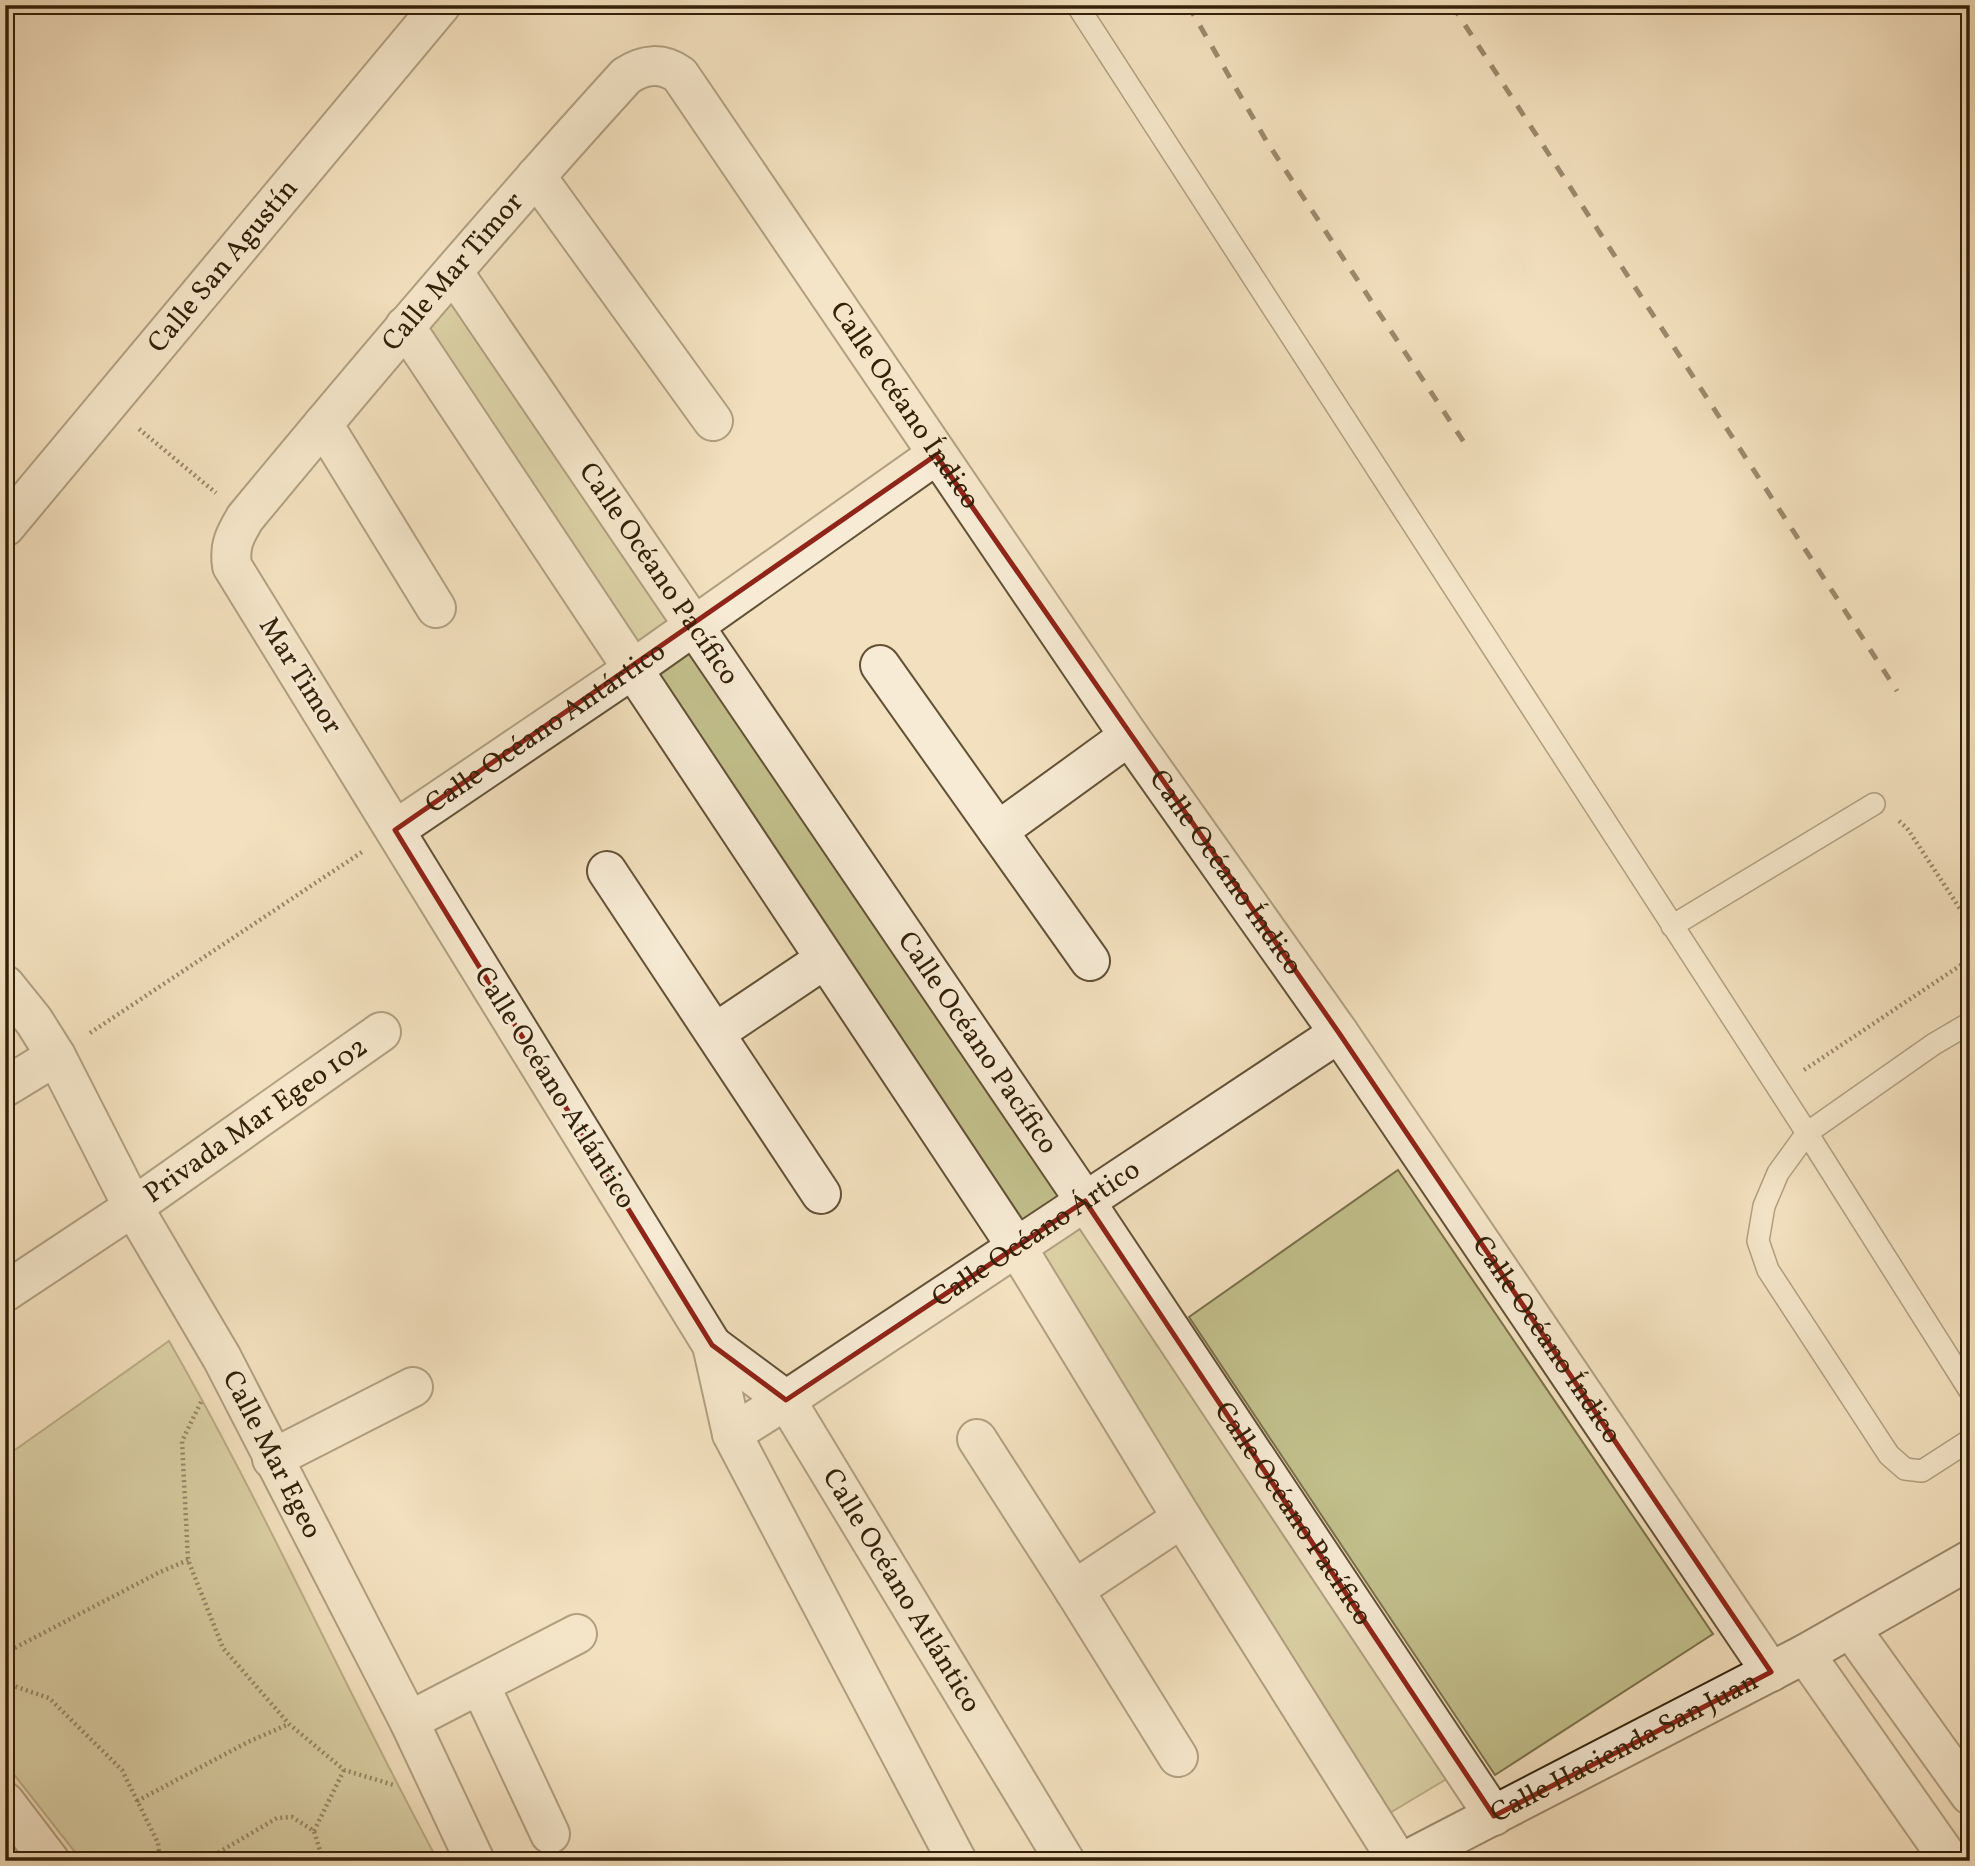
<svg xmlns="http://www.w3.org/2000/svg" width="1975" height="1866" font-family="Vollkorn,serif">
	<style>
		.green { fill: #c2c08c; stroke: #7a704a; stroke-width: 2 }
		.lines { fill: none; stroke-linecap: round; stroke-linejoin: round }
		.service-casing { stroke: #635136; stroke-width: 24 }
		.minor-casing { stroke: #635136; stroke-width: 42 }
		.tertiary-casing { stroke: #635136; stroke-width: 42 }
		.secondary-casing { stroke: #332109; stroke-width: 42 }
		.path { stroke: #332109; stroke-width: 4.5; stroke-dasharray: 2 3.5; stroke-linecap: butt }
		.service { stroke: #f7ebd5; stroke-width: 21 }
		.minor { stroke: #f7ebd5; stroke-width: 38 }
		.tertiary { stroke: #f7ebd5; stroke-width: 38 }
		.secondary { stroke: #f7ebd5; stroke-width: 38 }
		.rail { stroke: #332109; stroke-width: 5; stroke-dasharray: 12 12; stroke-linecap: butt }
		.marked { fill: none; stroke: #8f2418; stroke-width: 5; stroke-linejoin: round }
		.labels { text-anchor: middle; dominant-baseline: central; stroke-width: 6; stroke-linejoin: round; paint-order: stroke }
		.street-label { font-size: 28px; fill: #332109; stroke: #f7ebd5 }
	</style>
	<rect width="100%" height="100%" fill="#f3e0be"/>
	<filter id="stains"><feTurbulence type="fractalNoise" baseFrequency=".00286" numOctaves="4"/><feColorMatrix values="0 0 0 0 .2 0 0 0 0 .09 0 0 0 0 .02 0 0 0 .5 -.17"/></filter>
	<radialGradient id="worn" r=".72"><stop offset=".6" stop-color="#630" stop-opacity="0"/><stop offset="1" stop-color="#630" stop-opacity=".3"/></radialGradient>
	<path class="green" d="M448,299l634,911 368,567 -62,37 -966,-1488z
		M1398,1170l315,464 -218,141 -306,-458z
		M169,1341c97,169 176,348 269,520h-356l-77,-98v-306z"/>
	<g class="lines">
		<defs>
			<path id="service" d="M1077,5l730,1128 127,-89 36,-21
				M1672,926l202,-122
				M1970,1391l-163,-258 -29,40 -14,33 -6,35 10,29 121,185 16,14 17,2 48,-31"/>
			<g id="minor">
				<path d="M536,176l177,245"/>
				<path id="s1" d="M454,273l631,928 409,615"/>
				<path d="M405,326l611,920 166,272 216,343"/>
				<path d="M323,424l113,184"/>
				<path id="s2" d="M5,527l436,-522"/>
				<path d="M880,665l210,296"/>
				<path id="s3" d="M395,830l238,-161 303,-214"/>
				<path d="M998,831l131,-95"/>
				<path d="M607,871l214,323"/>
				<path id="s4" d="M5,985l29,36 22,35 77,151 89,151 187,363 66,140"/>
				<path d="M715,1033l110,-74"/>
				<path d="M5,1087l51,-31"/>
				<path id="s5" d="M5,1292l128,-85 248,-175"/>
				<path id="s6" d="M712,1345l74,55 279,461"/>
				<path id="s7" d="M732,1434l54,-34 553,-367"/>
				<path d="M977,1439l97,151 104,167"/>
				<path d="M272,1459l141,-72"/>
				<path d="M1074,1590l108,-72"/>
				<path d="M480,1685l70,149"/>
				<path d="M409,1721l168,-87"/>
				<path d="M5,1802l45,59"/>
				<path id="s8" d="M957,1861l-225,-427 -20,-89 -480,-779c-3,-21 3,-31 13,-48 124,-150 250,-298 381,-442 18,-12 36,-14 54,-1l449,661 210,297 432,639"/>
			</g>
			<path id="tertiary" d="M1851,1629l119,166
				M1805,1654l145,207"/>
			<g id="secondary">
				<path id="s9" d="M1405,1861l400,-207 165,-94"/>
			</g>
		</defs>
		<use href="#service" class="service-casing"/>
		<use href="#minor" class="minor-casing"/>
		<use href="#tertiary" class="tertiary-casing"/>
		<use href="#secondary" class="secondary-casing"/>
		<path class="path" d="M139,429l77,64
			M1899,821l8,7 63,96
			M90,1033l272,-181
			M1804,1070l166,-111
			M201,1402l-19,39 6,119 35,88 66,76 55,46 50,15
			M5,1653l153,-80 30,-13
			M5,1683l44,15 73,72 36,73 2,18
			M137,1801l111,-59 41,-18
			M314,1831l30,-61
			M204,1861l73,-43 15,-1 22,14 9,30"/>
		<use href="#service" class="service"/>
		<use href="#minor" class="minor"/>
		<use href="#tertiary" class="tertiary"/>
		<use href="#secondary" class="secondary"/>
		<path class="rail" d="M1188,5l79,137 202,308
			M1452,5l445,686"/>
	</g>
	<path d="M0 0H1975V1866H0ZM936,455l403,578 432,639 -277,144 -409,-615 -299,199 -74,-55 -317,-515z" fill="#f3e0be" fill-opacity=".55" fill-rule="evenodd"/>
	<path class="marked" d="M936,455l403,578 432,639 -277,144 -409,-615 -299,199 -74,-55 -317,-515z"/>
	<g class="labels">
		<g class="street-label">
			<text stroke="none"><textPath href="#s2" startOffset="340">Calle San Agustín</textPath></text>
			<text stroke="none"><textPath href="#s8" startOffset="1862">Calle Mar Timor</textPath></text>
			<text stroke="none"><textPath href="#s8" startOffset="2581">Calle Océano Índico</textPath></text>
			<text stroke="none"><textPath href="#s1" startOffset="364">Calle Océano Pacífico</textPath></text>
			<text transform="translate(300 676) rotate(58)">Mar Timor</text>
			<text stroke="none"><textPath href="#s3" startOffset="182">Calle Océano Antártico</textPath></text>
			<text stroke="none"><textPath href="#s8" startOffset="3148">Calle Océano Índico</textPath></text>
			<text stroke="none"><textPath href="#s1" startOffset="931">Calle Océano Pacífico</textPath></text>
			<text transform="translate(554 1088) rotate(58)">Calle Océano Atlántico</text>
			<text stroke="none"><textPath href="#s5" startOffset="304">Privada Mar Egeo 102</textPath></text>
			<text stroke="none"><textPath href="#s7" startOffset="364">Calle Océano Ártico</textPath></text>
			<text stroke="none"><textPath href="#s8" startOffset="3715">Calle Océano Índico</textPath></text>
			<text stroke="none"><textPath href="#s4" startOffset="541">Calle Mar Egeo</textPath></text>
			<text stroke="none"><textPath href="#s1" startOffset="1498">Calle Océano Pacífico</textPath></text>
			<text stroke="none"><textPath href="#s6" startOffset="315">Calle Océano Atlántico</textPath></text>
			<text stroke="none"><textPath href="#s9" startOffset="247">Calle Hacienda San Juan</textPath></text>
		</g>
	</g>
	<rect width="1975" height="1866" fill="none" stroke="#f3e0be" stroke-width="28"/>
	<rect x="7" y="7" width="1961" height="1852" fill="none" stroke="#332109" stroke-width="3.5"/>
	<rect x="14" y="14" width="1947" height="1838" fill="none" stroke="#332109" stroke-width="2"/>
	<rect width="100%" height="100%" filter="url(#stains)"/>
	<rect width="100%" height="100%" fill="url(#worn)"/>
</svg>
